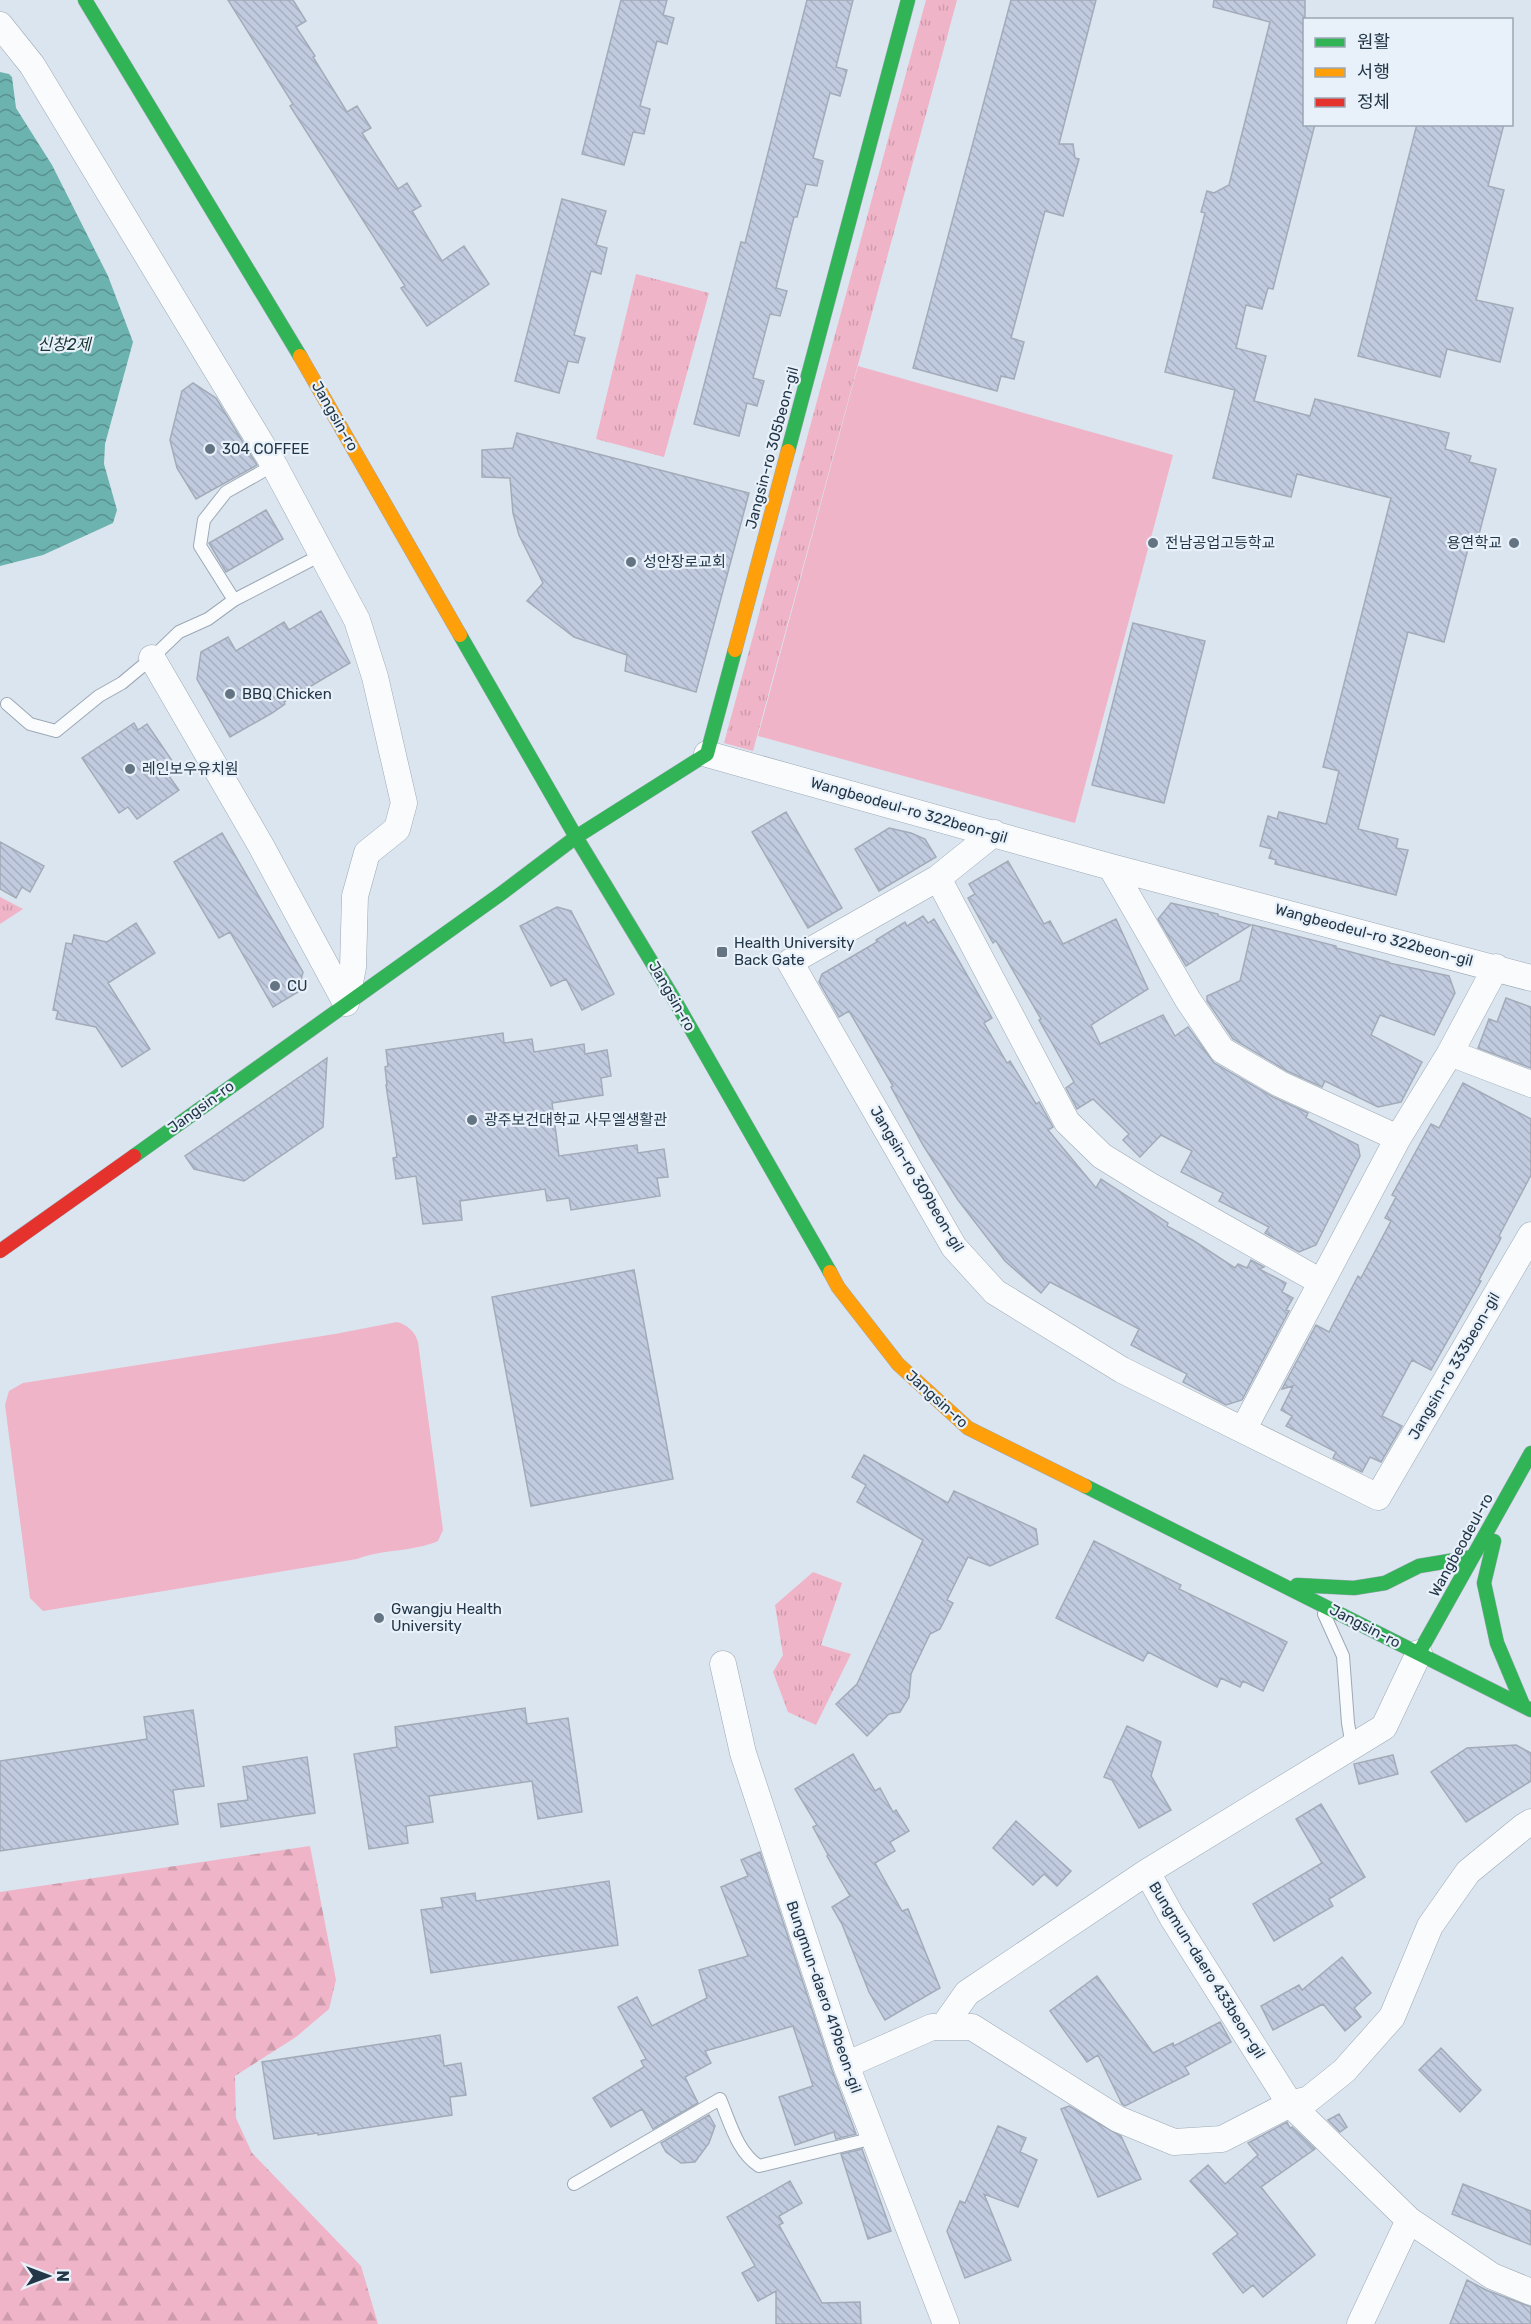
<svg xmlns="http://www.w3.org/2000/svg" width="1531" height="2324" font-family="Rubik,'Noto Sans KR',sans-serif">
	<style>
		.forest { fill: url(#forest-firs) }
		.park { fill: url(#park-tufts) }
		.pitch { fill: #efb4c7 }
		.water { fill: url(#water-waves) }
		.building { fill: url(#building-back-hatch); stroke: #a2abb8; stroke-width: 1.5 }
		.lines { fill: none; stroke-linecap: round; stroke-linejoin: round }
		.lane-casing { stroke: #9ca9b5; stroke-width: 14 }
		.street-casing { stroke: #9ca9b5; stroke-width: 27 }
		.fast-casing { stroke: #9ca9b5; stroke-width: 15 }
		.slow-casing { stroke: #9ca9b5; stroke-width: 15 }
		.jam-casing { stroke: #9ca9b5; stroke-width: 15 }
		.lane { stroke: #fafbfd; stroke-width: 12 }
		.street { stroke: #fafbfd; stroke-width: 26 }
		.fast { stroke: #30b455; stroke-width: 14 }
		.slow { stroke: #ff9f0a; stroke-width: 14 }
		.jam { stroke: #e5322d; stroke-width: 14 }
		.poi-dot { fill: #647482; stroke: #e8f1fa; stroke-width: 2 }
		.labels { text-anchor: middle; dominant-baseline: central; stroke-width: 4.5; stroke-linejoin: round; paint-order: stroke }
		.street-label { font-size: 15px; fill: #243748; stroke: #e8f1fa }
		.poi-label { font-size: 15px; fill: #243748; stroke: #e8f1fa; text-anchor: start }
		.water-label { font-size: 16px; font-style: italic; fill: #173431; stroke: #e8f1fa }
	</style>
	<defs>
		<pattern id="forest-firs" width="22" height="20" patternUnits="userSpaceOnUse" patternTransform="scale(1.5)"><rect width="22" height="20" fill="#efb4c7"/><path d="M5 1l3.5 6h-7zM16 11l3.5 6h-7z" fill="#cd9bac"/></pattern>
		<pattern id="park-tufts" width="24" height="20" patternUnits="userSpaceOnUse" patternTransform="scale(1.5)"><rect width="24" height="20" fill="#efb4c7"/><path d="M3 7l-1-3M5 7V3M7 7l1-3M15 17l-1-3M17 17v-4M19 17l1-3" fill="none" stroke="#cd9bac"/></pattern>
		<pattern id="water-waves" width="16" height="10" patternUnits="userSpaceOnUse" patternTransform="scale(1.5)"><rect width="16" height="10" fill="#6cb2af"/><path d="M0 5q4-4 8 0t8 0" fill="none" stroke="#599290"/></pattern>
		<pattern id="building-back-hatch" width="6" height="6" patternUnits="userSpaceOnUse" patternTransform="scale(1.5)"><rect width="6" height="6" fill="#c1cbdf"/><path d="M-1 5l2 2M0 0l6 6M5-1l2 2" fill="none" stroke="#a6afc1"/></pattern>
	</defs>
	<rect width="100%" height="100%" fill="#dbe5ef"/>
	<path class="forest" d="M310,1846l26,134 -7,29 -33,28 -61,39 1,42 16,35 109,113 17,58h-378v-432z"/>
	<path class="park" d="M926,0h31l-204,751 -29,-8z
		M636,274l73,19 -45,164 -68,-18z
		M0,897l23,12 -23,15z
		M813,1572l29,11 -21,62 30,9 -35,71 -28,-13 -15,-40 10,-17 -8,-50z"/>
	<path class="pitch" d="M858,366l315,89 -98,368 -317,-87z
		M397,1322c11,3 18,10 21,20l25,188 -5,11c-26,11 -55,8 -81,18l-314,52 -13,-13 -25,-193 4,-14 14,-8 312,-49z"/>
	<path class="water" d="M0,72l9,2 3,3 4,31 36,57 56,111 25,66 -28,102 -1,20 13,46 -4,13 -70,32 -43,11z"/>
	<path class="building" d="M228,0h65l13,21 -10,6 19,29 -2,1 34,55 10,-6 14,22 -9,5 36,56 9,-6 14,23 -9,5 30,50 22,-15 25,38 -62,42 -26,-38 4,-2 -115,-180 3,-2z
		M621,0h46l-4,15 11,3 -7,26 -10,-3 -17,65 10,3 -6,25 -11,-2 -9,33 -42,-11z
		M807,0h46l-17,67 11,3 -7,26 -10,-3 -17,65 10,3 -6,25 -11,-2 -9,33h-3l-18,71 11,3 -7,25 -10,-2 -17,64 11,3 -7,25 -10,-3 -8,33 -45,-12 47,-182 4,1z
		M1011,0h85l-37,144h14l2,14 4,1 -16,57 -18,-5 -34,127 13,4 -10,37 -13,-3 -4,15 -84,-23z
		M1214,0h91v124h10l-42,165 -5,-1 -6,21 -16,-4 -10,43 30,8 -12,45 56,15 5,-17 134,34 -4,16 26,7 -2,6 27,7 -19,73 -7,-1 -26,101 -36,-10 -50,197 40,10 -2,9 12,2 -12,45 -121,-31 1,-4 -7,-2 3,-9 -12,-3 8,-30 9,3 2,-7 47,12 13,-53 -16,-4 68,-269 -94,-24 -6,23 -78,-19 22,-88 -70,-18 40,-159 -4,-1 6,-21 7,2 15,-8 41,-163 -57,-15z
		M1417,124h87l-16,62 16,4 -28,110 37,8 -13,54 -53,-13 -7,28 -82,-21z
		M562,199l44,12 -10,34 11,3 -6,26 -10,-3 -17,64 11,3 -7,25 -10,-2 -9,32 -44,-12z
		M193,383l23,15 41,67 -61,34 -19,-31 -7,-28 12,-49z
		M517,433l232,60 -53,199 -71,-21 2,-16 -53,-18 -47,-36 16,-18 -24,-48 -6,-22 -3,-35 -28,-1v-27l31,-2z
		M266,510l17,29 -57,33 -17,-29z
		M321,611l29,52 -66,39 1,2 -13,9 -42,24 -33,-58 4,-27 27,-15 8,14 48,-29 5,8z
		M1133,623l72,18 -41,162 -72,-18z
		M134,723l4,7 9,-6 28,41 -9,7 13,18 -42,29 -9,-12 -9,6 -37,-55z
		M786,812l56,96 -34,20 -56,-96z
		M889,828l22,5 14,6 11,18 -57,34 -24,-42z
		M222,833l81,139 -5,20 -25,15 -43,-75 -11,6 -45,-76z
		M0,842l44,24 -14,26 -8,-5 -6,11 -16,-9z
		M1008,861l36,63 6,-3 13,23 53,-25 32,70 -57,36 9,19 63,-29 12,21 13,-9 26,36 59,34 35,16 -2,5 52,27 2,11 -44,89 -17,7 -34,-19 4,-6 -50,-26 4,-8 -42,-21 11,-21 -31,-16 -21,22 -17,-17 6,-6 -36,-35 -16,10 -11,-21 8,-6 -35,-62 2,-1 -45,-78 -3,2 -25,-45 7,-4 -6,-10z
		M1171,903l47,11v2l33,9 -65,41 -28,-47z
		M557,907l14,4 43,83 -32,16 -16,-31 -15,7 -31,-60z
		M923,916l5,7 6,-4 22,37 36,62 -8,5 23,40 3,-2 26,43 3,-2 14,25 -5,3 48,58 5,-9 67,44 -1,3 27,15 41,27 3,-4 9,4 4,-8 13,7 -5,2 27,14 -4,9 11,6 -7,12 3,1 -47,89 -16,5 -43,-23 4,-8 -56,-29 8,-16 -89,-47 -9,11 -36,-32 -47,-61 -35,-55 -32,-58 2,-1 -44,-75 -10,6 -20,-35 3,-8 55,-32 -1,-2 29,-18 2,4z
		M136,923l19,30 -47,30 42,66 -28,18 -26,-40 -40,-8 2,-8 -5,-1 13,-67 6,1 2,-9 33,7z
		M1253,925l83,21v2l53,14v1l60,13 6,17 -21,42 -54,-20 -9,20 51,27 -21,40 -23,5 -53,-26 -3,6 -35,-16 -54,-32 -26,-38v-5l33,-15z
		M1506,998l25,9v61l-53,-20 11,-29 8,3z
		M503,1033l1,10 28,-4 2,13 50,-8 1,10 22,-4 4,26 -10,2 2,17 -51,8 7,53 78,-11 1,8 26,-4 4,28 -11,1 3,18 -89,14 -2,-12 -22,3 -2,-12 -85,12 2,19 -39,4 -7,-48 -20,3 -3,-21 4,-1 -11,-72h1l-2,-18 3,-1 -2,-16z
		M327,1058l-4,69 -79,54 -50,-12 -9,-13z
		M1463,1083l68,36v56l-32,61 2,2 -22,42 2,1 -50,89 -19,-10 -30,56 20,10 -21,36 -11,-5 -8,15 -29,-14 3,-6 -50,-26 6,-10 -11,-6 12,-24 -11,3 34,-64 13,7 29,-56 3,2 30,-57 -6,-3 11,-21 -4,-2 39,-71 8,4z
		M634,1270l39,209 -142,27 -39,-209z
		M864,1455l84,48 6,-12 82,38 2,15 -48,22 -22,-9 -21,43 6,3 -13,26 -10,5 -19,40 -2,23 -9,15 -11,2 -22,22 -31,-32 21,-20 66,-144 -66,-38 9,-17 -14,-8z
		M1094,1541l87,44 -2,4 108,53 -24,49 -20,-10 -3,6 -19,-9 -4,9 -69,-35 -5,9 -87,-43z
		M525,1708l2,16 41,-6 14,94 -44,7 -6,-38 -103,15 4,26 -27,4 2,17 -39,6 -15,-95 43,-7 -2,-20z
		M193,1710l11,76 -31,4 5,34 -178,27v-90l147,-22 -3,-22z
		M1127,1726l34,16 -10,34 20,34 -32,18 -27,-48 -8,-3z
		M1516,1745l15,8v28l-65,41 -35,-50 36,-24z
		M853,1754l22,37 5,-3 13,24 3,-2 13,21 -19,11 5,9 -20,12 27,48 6,-2 32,79 -55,32 -16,-28 -27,-68 -10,-17 18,-11 -23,-40 1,-1 -15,-28 4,-2 -22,-36z
		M1393,1755l5,19 -39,10 -5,-20z
		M307,1757l8,56 -94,14 -3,-23 30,-4 -5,-33z
		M1321,1804l44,73 -36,22 4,7 -59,35 -21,-37 69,-41 -26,-44z
		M1016,1821l55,50 -14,15 -13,-12 -11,11 -40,-37z
		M760,1852l72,218 24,64 -20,5 -2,-7 -39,13 -16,-48 34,-11 -20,-60 -88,25 6,12 -26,14 13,26 -45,26 -11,-20 -31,18 -18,-29 51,-31 -3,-6 5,-2 -28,-52 19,-10 15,29 55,-28 -8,-28 49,-14 -27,-69 27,-11 -7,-16z
		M609,1881l9,64 -187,28 -10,-63 22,-3 -2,-9 34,-5 1,8z
		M1342,1957l29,36 -17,15 7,9 -16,14 -22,-27 -50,26 -12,-24 38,-21 3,5z
		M1097,1976l56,77 20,-10 1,3 46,-24 11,20 -46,25 4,7 -64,32 -3,-2 -24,-49 -11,7 -37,-51z
		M440,2035l4,31 17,-3 5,32 -16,2 2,18 -134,20v-2l-44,6 -12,-77z
		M1441,2048l40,42 -21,22 -41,-42z
		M1069,2106l52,30 20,43 -43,18 -37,-88z
		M1339,2114l8,13 -7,5 -12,-12z
		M709,2115l6,11 -6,17 -14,19 -14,1 -15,-11 -5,-9z
		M1287,2122l3,6 2,-1 23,22 -54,38 54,68 -52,42 -10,-12 -10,8 -30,-39 25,-20 -48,-53 18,-16 17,19 33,-29 -10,-12z
		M998,2126l28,12 -6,14 17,8 -19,47 -34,-13 27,66 -46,18 -18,-47 13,-30 5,2z
		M862,2149l29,82 -23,8 -27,-85z
		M790,2181l12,22 -23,13 4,7 -4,2 43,78 38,-1 1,22h-85v-33l-18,10 -16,-28 13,-7 -28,-49z
		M1463,2184l68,27v34l-79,-31z
		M1467,2280l19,10 45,17v17h-81z"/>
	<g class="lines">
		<defs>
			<path id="lane" d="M234,600l-34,-54 4,-26 22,-28 48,-27
				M7,704l23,20 26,7 43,-35 23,-13 30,-25 27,-26 29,-13 26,-19 89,-46
				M1324,1614l19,42 5,67 4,23
				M574,2184l146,-85c10,23 17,53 39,67l115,-28"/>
			<path id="street" d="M0,25l32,40 242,400 83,155 18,57 29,126 -7,26 -30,24 -12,43 -2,71 -7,36
				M152,658l108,186 86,159
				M707,754l404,113 420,111
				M994,833l-56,45 -148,84 164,285 41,45 127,78 256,127 153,-262
				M1111,867l77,133 34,50 58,34 118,54
				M938,878l129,244 35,34 47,29 172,97
				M1450,1053l81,31
				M1243,1430l155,-292 52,-85 46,-86
				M723,1664l20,89 103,312 100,259
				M1147,1872l237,-145 35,-74
				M943,2027l24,-34 180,-121 25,45 118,187 119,116 83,56 39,16
				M846,2065l86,-38h40l146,92 56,23 48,-3 68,-35 19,-5 35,-28 48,-54 38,-91 38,-54 55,-45 8,-5
				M1360,2324l49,-104"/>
			<path id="fast" d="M85,0l215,356
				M788,451l120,-451
				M460,635l116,202 98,162 156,273
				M134,1156l368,-263 74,-56 131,-83 28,-104
				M1085,1486l446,224
				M1494,1541l-10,42 13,60 26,62
				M1297,1585l57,3 31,-5 34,-17 54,-9
				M1419,1653l112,-200"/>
			<path id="slow" d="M300,356l160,279
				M735,650l53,-199
				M830,1272l8,15 60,77 70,64 117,58"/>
			<path id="jam" d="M0,1251l134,-95"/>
		</defs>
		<use href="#lane" class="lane-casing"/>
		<use href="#street" class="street-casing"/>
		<use href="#fast" class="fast-casing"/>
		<use href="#slow" class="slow-casing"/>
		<use href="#jam" class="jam-casing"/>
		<use href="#lane" class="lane"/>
		<use href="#street" class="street"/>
		<use href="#fast" class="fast"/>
		<use href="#slow" class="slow"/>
		<use href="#jam" class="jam"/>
	</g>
	<g class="poi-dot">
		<circle cx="210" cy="449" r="6"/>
		<circle cx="1153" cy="543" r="6"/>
		<circle cx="1514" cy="543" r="6"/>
		<circle cx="631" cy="562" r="6"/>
		<circle cx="230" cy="694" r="6"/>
		<circle cx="130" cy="769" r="6"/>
		<rect x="716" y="946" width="12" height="12" rx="3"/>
		<circle cx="275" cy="986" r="6"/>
		<circle cx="472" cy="1120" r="6"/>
		<circle cx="379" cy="1618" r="6"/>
	</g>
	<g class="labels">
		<g class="street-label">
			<text transform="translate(335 416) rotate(60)">Jangsin-ro</text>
			<text transform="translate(772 448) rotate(-75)">Jangsin-ro 305beon-gil</text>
			<text transform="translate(909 810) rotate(16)">Wangbeodeul-ro 322beon-gil</text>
			<text transform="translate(1374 935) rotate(15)">Wangbeodeul-ro 322beon-gil</text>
			<text transform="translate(672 996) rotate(60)">Jangsin-ro</text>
			<text transform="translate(201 1107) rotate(-36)">Jangsin-ro</text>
			<text transform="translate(917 1179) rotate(59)">Jangsin-ro 309beon-gil</text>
			<text transform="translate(1454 1366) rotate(-60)">Jangsin-ro 333beon-gil</text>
			<text transform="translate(937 1399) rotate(42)">Jangsin-ro</text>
			<text transform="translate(1461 1545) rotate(-61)">Wangbeodeul-ro</text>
			<text transform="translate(1365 1626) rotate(27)">Jangsin-ro</text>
			<text transform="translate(1207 1970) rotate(58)">Bungmun-daero 433beon-gil</text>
			<text transform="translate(824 1997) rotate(71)">Bungmun-daero 419beon-gil</text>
		</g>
		<g class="poi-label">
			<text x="222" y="449">304 COFFEE</text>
			<text x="1165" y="543">전남공업고등학교</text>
			<text x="1502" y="543" text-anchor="end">용연학교</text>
			<text x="643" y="562">성안장로교회</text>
			<text x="242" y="694">BBQ Chicken</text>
			<text x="142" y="769">레인보우유치원</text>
			<text x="734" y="943">Health University<tspan x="734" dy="17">Back Gate</tspan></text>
			<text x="287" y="986">CU</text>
			<text x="484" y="1120">광주보건대학교 사무엘생활관</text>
			<text x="391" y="1609">Gwangju Health<tspan x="391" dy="17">University</tspan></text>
		</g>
		<g class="water-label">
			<text x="64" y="344">신창2제</text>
		</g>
	</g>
	<rect x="1303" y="18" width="210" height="108" fill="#e8f1fa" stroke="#9aa7b3" stroke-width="1.5"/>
	<rect x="1315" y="38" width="30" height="9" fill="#30b455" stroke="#9aa7b3" stroke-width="1.5"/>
	<text x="1357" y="48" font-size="18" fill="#243748">원활</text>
	<rect x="1315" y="68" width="30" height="9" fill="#ff9f0a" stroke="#9aa7b3" stroke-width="1.5"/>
	<text x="1357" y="78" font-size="18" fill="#243748">서행</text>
	<rect x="1315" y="98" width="30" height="9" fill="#e5322d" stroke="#9aa7b3" stroke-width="1.5"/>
	<text x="1357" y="108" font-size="18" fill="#243748">정체</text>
	<g transform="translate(48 2276) rotate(90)" stroke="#e8f1fa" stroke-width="4.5" paint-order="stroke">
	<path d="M0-4.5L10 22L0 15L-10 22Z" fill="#243748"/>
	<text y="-9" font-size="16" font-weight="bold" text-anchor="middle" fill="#243748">N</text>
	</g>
</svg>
